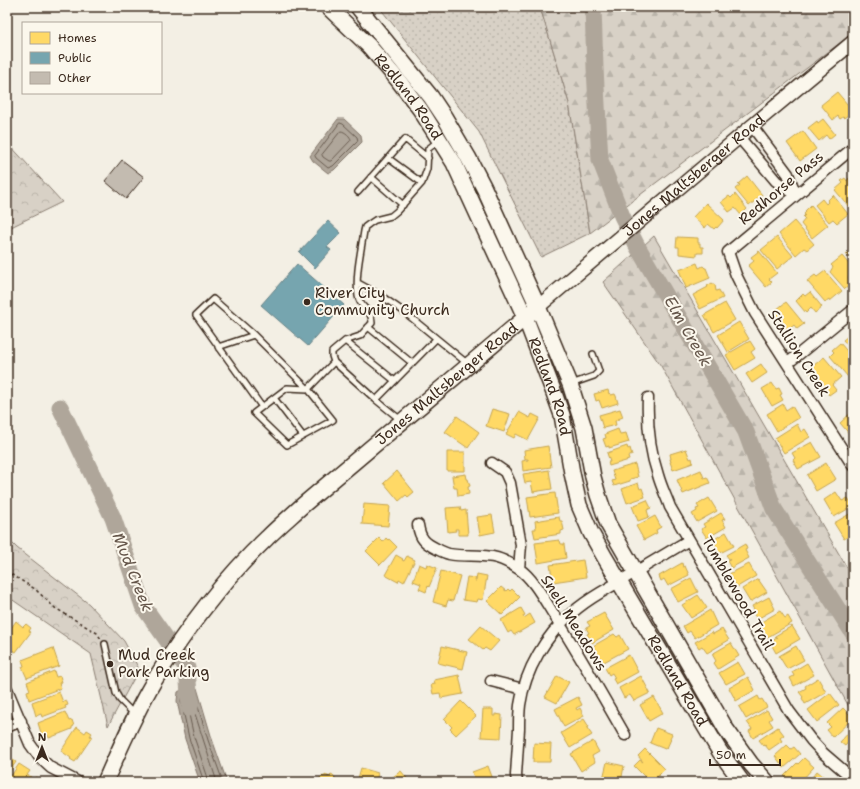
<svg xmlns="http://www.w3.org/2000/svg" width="860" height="789" font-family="'Shantell Sans',sans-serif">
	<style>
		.grass { fill: url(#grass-dots); stroke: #8a7e72 }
		.forest { fill: url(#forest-firs); stroke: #8a7e72 }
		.park { fill: url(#park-crowns); stroke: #8a7e72 }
		.water { fill: #afa69a; stroke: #817468 }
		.homes { fill: #ffd966; stroke: #c4a450 }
		.public { fill: #76a5af; stroke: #648084 }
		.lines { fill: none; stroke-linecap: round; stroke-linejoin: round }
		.shore { stroke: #695c50; stroke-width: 1 }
		.river { stroke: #afa69a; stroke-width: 17 }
		.building { fill: #c3bbb0; stroke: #3b2a1e }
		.service-casing { stroke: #3b2a1e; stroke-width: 8 }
		.minor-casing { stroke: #3b2a1e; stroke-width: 13 }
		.tertiary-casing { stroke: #3b2a1e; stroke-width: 16 }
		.secondary-casing { stroke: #3b2a1e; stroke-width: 18 }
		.path { stroke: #3b2a1e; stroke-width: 1.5; stroke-dasharray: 3 3; stroke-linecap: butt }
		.service { stroke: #fbf7ec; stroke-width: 5 }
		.minor { stroke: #fbf7ec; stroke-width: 10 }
		.tertiary { stroke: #fbf7ec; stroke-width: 13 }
		.secondary { stroke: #fbf7ec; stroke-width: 15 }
		.poi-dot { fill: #3b2a1e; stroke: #fbf7ec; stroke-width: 1.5 }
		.labels { text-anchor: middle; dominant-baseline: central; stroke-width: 4; stroke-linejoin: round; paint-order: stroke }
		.street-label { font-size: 15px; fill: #3b2a1e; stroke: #fbf7ec }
		.poi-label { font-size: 15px; fill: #3b2a1e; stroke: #fbf7ec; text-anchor: start }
		.water-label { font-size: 16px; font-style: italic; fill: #645549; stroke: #fbf7ec }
	</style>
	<defs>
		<pattern id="grass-dots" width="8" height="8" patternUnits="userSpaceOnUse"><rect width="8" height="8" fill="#d8d1c6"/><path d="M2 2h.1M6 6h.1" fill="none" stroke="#bab4aa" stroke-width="1.8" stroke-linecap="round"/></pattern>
		<pattern id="forest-firs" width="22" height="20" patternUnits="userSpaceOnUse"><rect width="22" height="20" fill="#d8d1c6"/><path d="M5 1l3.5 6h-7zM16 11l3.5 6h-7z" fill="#bab4aa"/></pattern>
		<pattern id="park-crowns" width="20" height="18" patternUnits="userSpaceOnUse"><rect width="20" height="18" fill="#d8d1c6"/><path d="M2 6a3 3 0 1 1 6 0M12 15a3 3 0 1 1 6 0" fill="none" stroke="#bab4aa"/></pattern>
	</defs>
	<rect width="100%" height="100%" fill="#f3efe4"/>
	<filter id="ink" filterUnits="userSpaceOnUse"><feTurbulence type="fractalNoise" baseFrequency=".025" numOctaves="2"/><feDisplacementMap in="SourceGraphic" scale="8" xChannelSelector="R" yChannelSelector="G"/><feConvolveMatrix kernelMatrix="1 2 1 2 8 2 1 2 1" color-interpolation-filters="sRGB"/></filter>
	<g filter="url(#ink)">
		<path class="grass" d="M379,7h161l29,96 21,130 -49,24 -62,-125z"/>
		<path class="forest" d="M540,7h313v26l-263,200 -21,-130z
			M654,236l199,342v136l-192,-348 -58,-84z"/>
		<path class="park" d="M7,142l55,60 -55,27z
			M7,538l10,10 72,56 35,37 15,28 -31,57 -17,-72 -84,-58z"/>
		<path class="water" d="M338,119h6l17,16 1,7 -28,28 -6,3 -15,-12 -3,-5z
			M193,683l4,5 15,51 15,43h-27l-15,-43 -8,-38 1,-9z"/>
		<path class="homes" d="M837,92l16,19 -9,7 -1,-1 -3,2 -2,-3 -5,4 -12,-15z
			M823,119l12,15 -6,5 -3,-4 -7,6 -11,-13 9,-7 1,2z
			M803,131l13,18 -16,12 -13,-18z
			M747,176l15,19 -13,11 -14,-17 5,-4 -2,-1z
			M845,178l2,3 2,-3 4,5v23l-3,2 -15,-18 8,-7 -2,-2z
			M735,194l12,15 -6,6 -6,-7 -6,4 -8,-10 8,-6 2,2z
			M833,195l15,19 -11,9 -4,-4 -4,3 -14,-17 7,-6 4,5 2,-2 -1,-1z
			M706,203l18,17 -7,8 -1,-1 -2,2 -6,-5 -3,4 -12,-11z
			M811,205l17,20 -16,13 -11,-14 4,-5 -2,-2 2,-2 -1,-1 2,-2 -1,-1z
			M794,221l20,23 -7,6 -3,-2 -8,7 -17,-21z
			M677,237l21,1v5h2v4h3v6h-6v3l-18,-2v-7h-3z
			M777,237l16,19 -16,13 -16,-19z
			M853,248v14l-7,-8z
			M759,251l18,22 -8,6 3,3 -6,5 -18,-21 6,-5 -3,-4z
			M842,256l11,13v8l-2,2 -2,-2 -1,1 5,5 -8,6 -15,-17 3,-5 -2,-2z
			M697,263l2,5 4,-2 2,2h1l4,10 -24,10 -7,-18z
			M825,271l17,20 -12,10 -1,-2 -4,3 -18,-21 8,-6 2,2z
			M712,283l3,2 1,6 3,-1 4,8 -23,11 -7,-14 15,-8 -1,-1z
			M810,292l12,15 -7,6 -4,-5 -5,5 -10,-12 7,-7 2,2z
			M786,302l18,22 -7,5 -3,-4 -7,6 -15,-18z
			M725,303l10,17 -21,12 -10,-17z
			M739,322l10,17 -21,13 -10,-17z
			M852,333l1,1v17l-10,-11z
			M750,341l5,8 -4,3 4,6 -20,12 -9,-15z
			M840,343l13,15v11l-2,1 2,2 -5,5 -18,-21 4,-4 -2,-2z
			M824,357l17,20 -9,8 4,5 -7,5 -21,-25z
			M761,364l6,9 -15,10 -6,-9z
			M772,383l4,6 3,-1 3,6 -2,1 3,5 -11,6 -10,-17z
			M608,390l1,4 1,-1 1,2 4,-1 1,2 2,7 -16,5 -3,-8 -3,1 -2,-7z
			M783,404l3,6 6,-4 7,12 -22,13 -10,-17z
			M492,409l18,5 -6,18 -18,-6z
			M620,409l3,8 -5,2v1l-3,1 1,4 -13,3 -4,-13z
			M853,411v25l-1,1 -12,-14z
			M519,412l11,6 2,-4 8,4 -12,22 -12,-6 -2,4 -8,-4z
			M457,416l22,16 -11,16 -23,-16z
			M797,424l4,8 4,-3 5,8 -26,16 -9,-15z
			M618,429l2,5 6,-1 3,9 -20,6v-2l-3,1 -3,-8 3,-1 -1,-4z
			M812,442l9,15 -23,12 -5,-9 2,-2 -3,-5z
			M548,446l3,21 -28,4 -1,-10 6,-1v-1h-3l-1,-9z
			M627,446l1,3 2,-1 2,7 -4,2 1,3 -20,6 -1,-4h2l-3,-9z
			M686,449l4,10 2,-1 1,5 -20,7 -3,-8h1l-1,-3h1l-1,-5z
			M447,452h18v19h-18z
			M826,463l10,16 -20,12 -9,-16z
			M635,464l3,13 -8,2v2l-16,5 -2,-5 3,-1 -3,-9z
			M549,470l3,19 -19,3 -2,-10 -6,1 -2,-9z
			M701,470l3,8 3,-1 3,6 -27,11 -6,-14z
			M397,471l17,21 -6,5 -2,-2 -7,6 -15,-18z
			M466,474l1,5h1l2,7 -2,1 1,7 -11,2 -1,-8h-3l-2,-12z
			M638,483l2,6 2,-1 3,9 -18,6 -5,-14z
			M836,492l6,9 6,-3 5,8 -19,11 -10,-17z
			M555,493l3,20 -28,4 -3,-20z
			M709,498l8,13 -20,11 -5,-8 5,-3 -1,-2 3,-1 -2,-3z
			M647,500l4,8 -4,2 2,7 -11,4 -6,-15z
			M364,504l26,2 -2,20 -26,-2z
			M460,507l1,4 5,-1 2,25h-10v-6h-3l1,2 -8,1 -2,-24z
			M853,512v22l-9,5 -10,-16z
			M721,513l4,6 -3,1 4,7 -19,11 -6,-9 4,-2 -2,-3z
			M492,515l3,17 -15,3 -3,-18z
			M655,516l6,11 -5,3 1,3 -13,7 -8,-14z
			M559,517l1,4h2l2,9 -3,1v3l-26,4 -2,-9h3l-1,-8z
			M726,532l8,14 -18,9 -4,-8 4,-2 -3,-5z
			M379,538l4,4 3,-4 2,2 1,-1 8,8 -17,18 -14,-14z
			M559,540l1,1 1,3h3l2,14 -28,5 -3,-20z
			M745,544l2,5 -2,1 4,8 -18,10 -4,-7 3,-1 -4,-5z
			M396,555l7,4 -1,1 2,1 3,-5 8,4 -11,22 -5,-3 -1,3 -13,-7z
			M583,560l3,17 -33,5 -3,-17z
			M682,563l1,4 2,-1 4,9 -21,11 -4,-7 -3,2 -2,-5z
			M419,564l7,3 1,-3 10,4 -8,19 -1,-1 -2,6 -7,-3 2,-5 -8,-3z
			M749,564l7,12 -19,11 -8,-13z
			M441,571l19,5 -7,25 -5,-1 -2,6 -13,-4z
			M477,574l10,2 -4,24 -5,-1 -1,3 -14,-2 4,-23 9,1 -1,3h1z
			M691,578l7,14 -20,10 -7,-13z
			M758,579l9,13 -17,10 -8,-13z
			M501,587l5,4 2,-2 2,2 2,-2 8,8 -18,18 -15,-14z
			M698,595l9,13 -16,10 -9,-13z
			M769,597l6,12 -18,10 -4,-6 2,-1 -3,-6z
			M521,608l4,7 -2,1 1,2 6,-4 5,9 -21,12 -3,-4 -3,2 -7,-13z
			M710,610l7,15 -22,13 -5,-7 -3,2 -4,-7z
			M780,611l5,7 3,-2 4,7 -26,15 -8,-14z
			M604,613l10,17 -22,13 -5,-9 2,-1 -3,-5 4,-2 -3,-4z
			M16,621l7,6 3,-3 5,4 -2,3 2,1 -15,20 -4,-2 -3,3 -2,-1v-18z
			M481,626l18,15 -9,10 -5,-3 -2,2 -14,-11z
			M792,626l8,13 -24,14 -6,-11 7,-4 -2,-2z
			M722,629l7,11 -22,13 -5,-7 -3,2 -4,-6 17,-10 1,2z
			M614,634l3,3 3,-2 8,14 -26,14 -9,-17z
			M731,643l8,13 -21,13 -4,-6 2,-2 -4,-7z
			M442,646l25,6 -4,17 -25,-6z
			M796,646l8,14 -17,9 -8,-13z
			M53,648l6,18 -32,12 -5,-11 2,-1 -2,-6z
			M629,655l9,17 -22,12 -3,-5 2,-1 -3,-5 -3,2 -4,-7z
			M738,662l7,12 -19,10 -7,-11z
			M807,663l7,12 -20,11 -4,-8 4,-2 -2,-4z
			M54,671l2,6 4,-1 2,6 -3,1 2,5 -32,12 -2,-9 3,-1 -3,-8z
			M459,675l4,19 -22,4 -1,-5 -7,1 -2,-9 4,-1 -1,-4z
			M557,676l12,6 -12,21 -12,-6z
			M641,676l9,17 -16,8 -4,-6 -6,3 -5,-10z
			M748,677l7,13 -19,11 -7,-13z
			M818,678l8,14 -21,12 -3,-6 1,-1 -4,-5 7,-4 -1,-2z
			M59,692l4,10 3,-2 2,5 -3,1 1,2 -24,9 -1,-3 -5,2 -4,-14z
			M830,693l9,12 -22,17 -9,-12z
			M758,696l2,4 2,-1 5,8 -21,12 -7,-12z
			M578,697l4,8 -6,3 1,2 3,-2 4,8 -20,11 -9,-18z
			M654,697l9,16 -14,8 -9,-16z
			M461,701l15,15 -20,19 -6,-6 2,-2 -8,-8z
			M843,708l10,10 -20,19 -6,-7 4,-3 -4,-4z
			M483,709h10v7h2v-2l7,1 -1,23 -20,-1z
			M767,710l5,8 -3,2 4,6 -20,12 -4,-7 3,-2 -5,-7z
			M65,712l4,9 3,-1 2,6 -2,1v2l-23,9 -2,-4 -5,2 -4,-13z
			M584,719l5,8 -2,1 5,7 -22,13 -9,-15z
			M77,727l8,6 2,-3 5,3 -2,3 2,1 -17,25 -5,-3 1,-1 -10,-7z
			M778,727l6,8 -4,3 2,3 -13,9 -4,-5 -1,1 -5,-6z
			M656,728l16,6 -2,4 1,1 -4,9 -1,-1 -1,2 -15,-6z
			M853,728v13l-2,-2 -6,7 -5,-4z
			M593,741l6,11 -7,4 3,6 -14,9 -10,-17z
			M534,743l17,1 -1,18h-17z
			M787,745l4,4 3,-2 6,7 -16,14 -9,-12z
			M7,749l1,1 -1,1 4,2 -3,4 8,5 -9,13z
			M645,749l20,20 -13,13h-2l-16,-16 6,-6 3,2 -5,-6z
			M804,758l10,9 -14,15h-9l-7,-6 13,-13 1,1z
			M607,762l17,4 -3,16 -18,-3z
			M19,764l11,7 -3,4 4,2 -3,5h-21z
			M488,766l6,16h-18l-4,-10z
			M361,768l17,5 -2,9h-19z
			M401,771l9,11h-24z
			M817,771l12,10 -1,1h-20z
			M326,774l2,3 3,-3 2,1 5,7h-24z
			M36,777l7,4 1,-2 5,3h-17z"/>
		<path class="public" d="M328,221l13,12 -14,14 4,3 -16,18 -16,-16z
			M297,264l47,41 -36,41 -47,-41z"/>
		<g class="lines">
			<path class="shore" d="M340,123l3,1 14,13 1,4 -25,25 -5,2 -12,-10 -1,-2z
				M341,131c4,0 10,6 10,9l-20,21h-2l-6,-4 -1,-2z
				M204,782l-15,-44 -8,-37 1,-7 9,-5 2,1 15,50 15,42
				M209,782l-1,-4 -14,-41 -8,-36 1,-3 1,-1 2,1 14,44 13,40"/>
			<path class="river" d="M593,7l2,61 5,92 22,56 15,30 109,186 28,77 79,124
				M60,407l53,111 30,88 44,62 3,40"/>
		</g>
		<path class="building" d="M122,160l22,17 -18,22 -21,-18z"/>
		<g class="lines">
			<defs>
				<path id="service" d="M388,158l34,25
					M371,177l32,28
					M358,192l47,-53 23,19
					M358,283l22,12 23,16 65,53
					M368,327l44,36
					M345,341l50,40
					M218,347l36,-12
					M571,384l23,-8 5,-5 -6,-17
					M308,389l-21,-1 -33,25 33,32 46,-25 -25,-31 26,-27
					M274,398l29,38
					M376,400l60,-61
					M262,407l-66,-92 17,-16 41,36 54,54
					M402,421l-26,-21 -42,-38 -2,-6v-4l13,-11 15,-5 12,-13c0,-14 -12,-14 -14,-27 -3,-20 3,-45 6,-65l1,-4 4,-3 6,-4 16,-4 6,-5 25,-28 5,-14 1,-20 10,-8
					M105,644l11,49 4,7 14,14"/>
				<path id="minor" d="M752,126l36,48 8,21
					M739,137l37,44 20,14
					M853,148l-125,104 8,23 19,38 98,153
					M788,363l65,-53
					M648,398c-1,24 2,53 10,77 3,11 8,21 12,32l119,204 22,29 12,13 28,24 2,1
					M492,463l13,9 5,11 11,62 -2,24
					M418,525c2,14 7,18 19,24 4,2 8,4 12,5 15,3 32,0 48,4 7,2 16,7 22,11 14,9 26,32 35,46 25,39 48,80 71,120
					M491,681l32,8
					M7,689l23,55 10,14 11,10 27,14
					M7,727l14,-6
					M517,782l-1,-7c1,-15 2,-30 3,-46 0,-8 0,-16 1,-24 5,-35 26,-70 52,-92 9,-8 18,-14 28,-20l89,-53"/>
				<g id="tertiary">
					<path id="s1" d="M538,307l214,-181 101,-84"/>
				</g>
				<g id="secondary">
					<path id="s2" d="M328,7l41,39 29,34 22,29 34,54 71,154 29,76 8,22 10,58 7,32 12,28 13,23 116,196 22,30"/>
					<path d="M358,7l73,90 14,21 23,39 16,31 54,119 32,77 14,44 9,49 5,18 10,29 118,205 25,35 16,18"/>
					<path id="s3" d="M105,782c15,-34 30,-69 49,-101 32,-52 69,-101 113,-143 12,-12 24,-22 36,-33l230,-194"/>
				</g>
			</defs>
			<use href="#service" class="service-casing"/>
			<use href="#minor" class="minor-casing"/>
			<use href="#tertiary" class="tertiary-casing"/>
			<use href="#secondary" class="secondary-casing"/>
			<path class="path" d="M7,570l2,3 26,16 20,19 42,25 4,6"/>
			<use href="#service" class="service"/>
			<use href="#minor" class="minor"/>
			<use href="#tertiary" class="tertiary"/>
			<use href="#secondary" class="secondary"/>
		</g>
	</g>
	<g class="poi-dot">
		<circle cx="307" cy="302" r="4"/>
		<circle cx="110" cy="664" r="4"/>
	</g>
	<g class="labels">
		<g class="street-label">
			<text stroke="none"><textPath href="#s2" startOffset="121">Redland Road</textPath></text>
			<text stroke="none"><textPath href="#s1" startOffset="204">Jones Maltsberger Road</textPath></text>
			<text transform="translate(781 188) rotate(-40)">Redhorse Pass</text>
			<text transform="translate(799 353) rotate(57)">Stallion Creek</text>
			<text stroke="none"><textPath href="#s3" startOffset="532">Jones Maltsberger Road</textPath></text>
			<text stroke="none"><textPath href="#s2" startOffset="445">Redland Road</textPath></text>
			<text transform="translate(738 593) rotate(60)">Tumblewood Trail</text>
			<text transform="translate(574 623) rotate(58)">Snell Meadows</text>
			<text stroke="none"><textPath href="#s2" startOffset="769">Redland Road</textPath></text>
		</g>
		<g class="poi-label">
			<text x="315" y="293">River City<tspan x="315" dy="17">Community Church</tspan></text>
			<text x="118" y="655">Mud Creek<tspan x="118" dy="17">Park Parking</tspan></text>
		</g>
		<g class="water-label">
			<text transform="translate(688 331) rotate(60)">Elm Creek</text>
			<text transform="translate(133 572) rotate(68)">Mud Creek</text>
		</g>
	</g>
	<rect width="860" height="789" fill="none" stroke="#fbf7ec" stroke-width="24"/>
	<rect x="12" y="12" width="836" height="765" fill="none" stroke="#3b2a1e" stroke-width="1.5" filter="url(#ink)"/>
	<rect x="22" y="22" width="140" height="72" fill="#fbf7ec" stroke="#aea59a"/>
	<rect x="30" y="32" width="20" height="12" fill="#ffd966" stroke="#aea59a"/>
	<text x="58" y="42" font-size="12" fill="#3b2a1e">Homes</text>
	<rect x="30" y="52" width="20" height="12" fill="#76a5af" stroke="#aea59a"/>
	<text x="58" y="62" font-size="12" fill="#3b2a1e">Public</text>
	<rect x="30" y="72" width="20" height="12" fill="#c3bbb0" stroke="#aea59a"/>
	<text x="58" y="82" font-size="12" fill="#3b2a1e">Other</text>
	<g transform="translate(42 747)" stroke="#fbf7ec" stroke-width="3" paint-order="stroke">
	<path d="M0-3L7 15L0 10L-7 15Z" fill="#3b2a1e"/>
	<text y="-6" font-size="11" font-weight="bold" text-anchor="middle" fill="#3b2a1e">N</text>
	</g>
	<path d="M710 759v6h70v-6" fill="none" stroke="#3b2a1e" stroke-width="2"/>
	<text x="716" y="759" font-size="12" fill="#3b2a1e" stroke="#fbf7ec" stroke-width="3" paint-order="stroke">50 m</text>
</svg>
